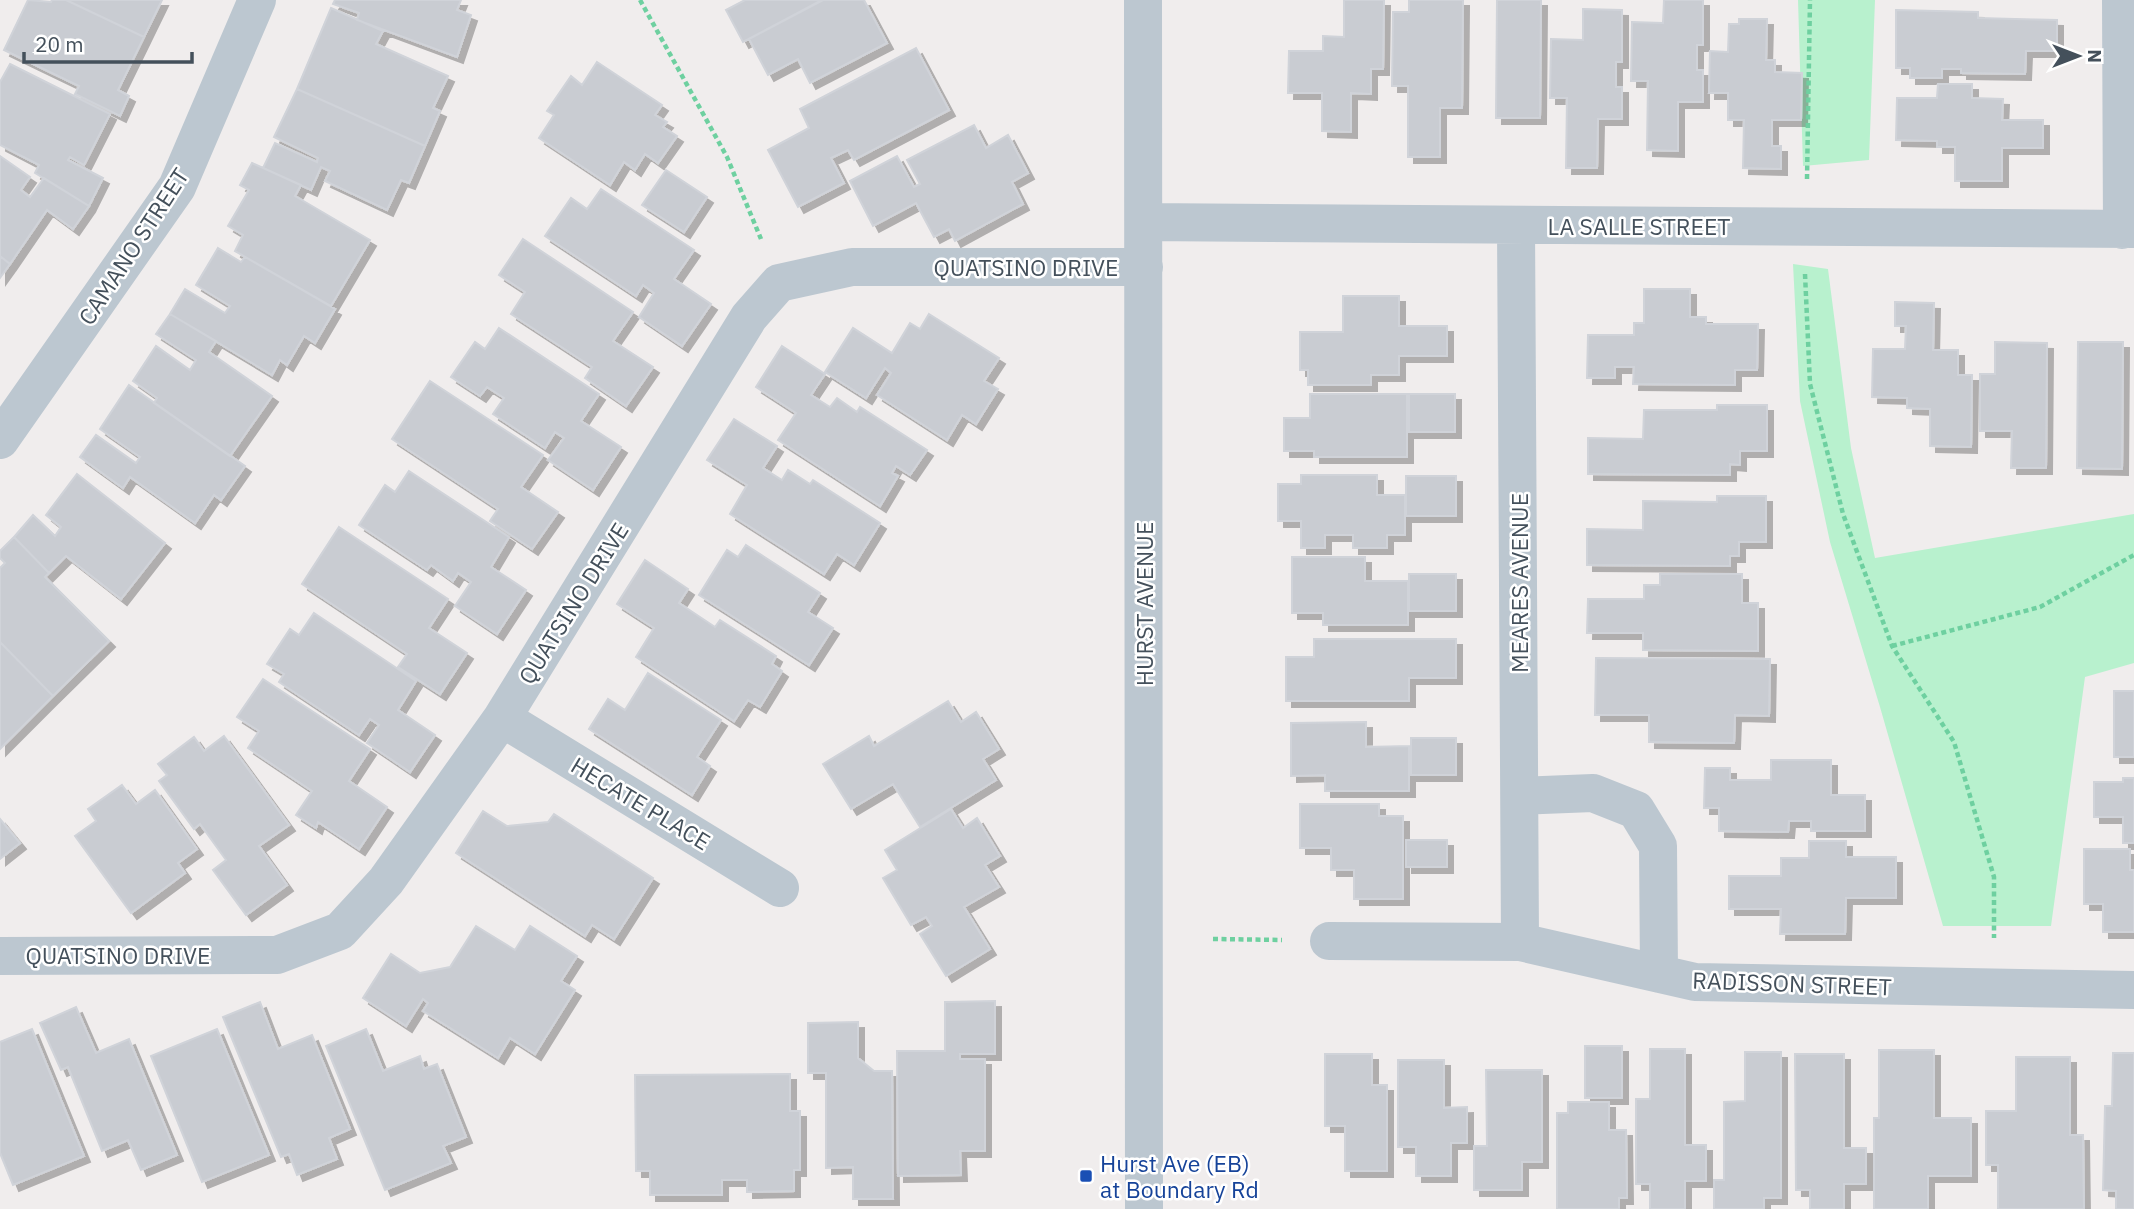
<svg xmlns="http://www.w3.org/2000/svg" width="2134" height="1209" font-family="'IBM Plex Sans',sans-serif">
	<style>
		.green { fill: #b8f1ce }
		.building { fill: #c9ccd2; stroke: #d0d3d9; stroke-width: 2; filter: url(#shadow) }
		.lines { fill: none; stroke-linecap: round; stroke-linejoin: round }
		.path { stroke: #6ed0a0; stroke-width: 4.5; stroke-dasharray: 5 3.5; stroke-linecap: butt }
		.street { stroke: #bcc7d0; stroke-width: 38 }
		.transit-dot { fill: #1a4fb4; stroke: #fff; stroke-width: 2.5 }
		.labels { text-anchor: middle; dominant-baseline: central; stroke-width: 5; stroke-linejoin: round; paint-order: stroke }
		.street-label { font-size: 23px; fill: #44505b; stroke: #fff }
		.transit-label { font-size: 23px; fill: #164399; stroke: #fff; text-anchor: start }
	</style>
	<defs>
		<filter id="shadow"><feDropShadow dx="6" dy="6" stdDeviation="0" flood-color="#0004"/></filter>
	</defs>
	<rect width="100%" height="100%" fill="#f0eded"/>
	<path class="green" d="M1798,0h77l-6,160 -66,6z
		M1793,264l35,5 23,179 24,110 259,-44v149l-49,14 -34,249h-108l-63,-219 -50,-165 -30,-141z"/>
	<path class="building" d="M28,0l23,2 1,-2h14l78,37 -26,53 11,6 -9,20 -45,-22 4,-8 -75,-36z
		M66,0h96l-18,37z
		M335,0h126l-4,10 14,5 -14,42 -100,-37 2,-7 -26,-9z
		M745,0h77l-79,42 -17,-32z
		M823,0h41l23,43 -77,40 -12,-24 -30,16 -19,-36z
		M1344,0h40l-1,69h-12v25l-20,-1v39l-29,-1v-38h-34l1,-42h34v-15l21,1z
		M1409,0h54l-1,108h-22v49h-32v-71h-16l1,-74h16z
		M1497,0h44l-1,118h-44z
		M1664,0h39v45h-6v25h6v32h-25v49l-31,-1 1,-69h-17l1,-59 31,1z
		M331,8l52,23 -7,13 72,32 -15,32 7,3 -15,35 -128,-57z
		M1583,9l39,1v52h-6v25h6v32h-24l-1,49h-31l1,-70h-17l1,-59 32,1z
		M1896,10l82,2v6l79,2v31h-31l-1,23 -64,-1v-4h-19v9h-32v-10h-14z
		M1739,19h28l-1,41h9v12l27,1 -1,47h-29v26h9v23l-38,-1 1,-48h-16v-27h-19l1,-42 18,1 1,-28h10z
		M916,48l33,62 -95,50 -6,-10 -17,8 13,25 -46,24 -30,-57 41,-22 -9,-19z
		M597,62l65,43 -7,10 12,7 -4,5 14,9 -19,27 -13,-9 -10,16 -11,-8 -14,23 -71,-47 15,-23 -7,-4 24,-35 11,9z
		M10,64l100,50 -26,51 -14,-8 -2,3 35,18 -14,28 -54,-33 4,-8 -39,-20v-63z
		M1938,84h34v14l31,1 -1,21h41v28h-41v33h-47v-34h-18v-6l-41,-1 1,-42h40z
		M297,89l128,57 -16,37 -8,-3 -14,30 -62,-29 5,-10 -9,-4 -10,23 -48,-22 12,-25 42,19 1,-4 -44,-21z
		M974,125l12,23 22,-13 20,38 -16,9 11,22 -68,37 -6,-12 -15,8 -18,-34 -43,23 -23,-45 47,-25 17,31 6,-3 -13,-24z
		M0,156l30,21 -9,13 9,7 14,-19 45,28 -16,23 -26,-19 -37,54 -10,-8z
		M252,163l49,22 -6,11 75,44 -39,66 -96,-55 8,-16 -15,-9 21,-36 -9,-5z
		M666,170l41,27 -23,35 -42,-27z
		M601,189l93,61 -20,29 37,25 -29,42 -43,-29 15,-24 -11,-8 -7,11 -91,-60 26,-38 16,11z
		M523,239l110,73 -20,29 40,26 -27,39 -41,-28 7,-11 -81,-53 14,-22 -26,-17z
		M218,248l23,14 4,-5 90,52 -20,34 -11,-7 -17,29 -7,-5 -8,15 -102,-61 15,-25 40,24 5,-7 -34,-21z
		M0,256l10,8 -10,14z
		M1644,289h46v28h16v7h52l-1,46h-22v15l-102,-1 1,-17h-19v11h-28l1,-43h46v-12h10z
		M1343,296h56v30h48v30h-48v19h-28v10h-63v-15h-8v-38h43z
		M1895,302l39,1 -1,47h25v25h14l-1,72 -41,-1v-37l-23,-1v-10l-35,-1 1,-48h32l1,-23h-11z
		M170,314l46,27 -7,11 63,44 -42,60 -76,-53 3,-5 -24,-17 23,-35 34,24 6,-10 -40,-26z
		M929,314l70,44 -15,23 14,8 -22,35 -14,-9 -15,25 -70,-45 14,-22 -6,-5 -19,30 -41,-26 28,-44 39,25 18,-30 10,6z
		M499,328l100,66 -18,27 40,26 -28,43 -45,-30 16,-22 -9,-6 -10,16 -52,-34 11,-16 -17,-11 -7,9 -29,-19 24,-35 10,7z
		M1995,342l52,1 -1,125h-35l1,-37h-32v-57h15z
		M2078,342h45l-1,127 -45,-1z
		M782,346l43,28 -14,21 19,12 7,-9 20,14 3,-5 67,43 -17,25 -14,-9 -4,7 6,3 -18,30 -102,-66 18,-27 -40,-26z
		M430,381l113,74 -22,32 37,25 -26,37 -42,-28 8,-12 -106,-70z
		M129,385l116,81 -24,34 -7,-5 -19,28 -65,-46 -7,11 -43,-31 16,-22 40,28 4,-6 -40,-28z
		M1310,394h97v63h-93v-6h-30v-33h26z
		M1409,394h46v38h-46z
		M1717,405h50v46h-27v14l-10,-1v11l-142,-1v-36l55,1 1,-29h73z
		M734,419l43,27 -14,22 19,12 6,-10 22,14 3,-4 67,43 -26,42 -17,-11 -13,20 -94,-60 17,-29 -40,-25z
		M409,471l100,66 -18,30 35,23 -29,44 -42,-28 16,-24 -13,-9 -5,8 -22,-16 -4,5 -68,-45 26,-40 10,7z
		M77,474l88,69 -44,56 -55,-43 -17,17 -35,-36 19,-22 22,21 6,-9 -15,-12z
		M1301,475h76v20h28v40h-18v13h-34v-13h-28v13h-24v-27h-23v-37h23z
		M1406,476h50v40h-50z
		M1717,496h49v46h-27v14h-9v10l-143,-1v-36l56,1v-29l74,1z
		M339,527l109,72 -19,29 38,25 -27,41 -42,-27 9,-13 -105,-70z
		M14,537l35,36 -4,4 64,64 -56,55 -53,-54v-74l5,-5 -5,-5v-7z
		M746,545l74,48 -12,19 25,16 -24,37 -110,-70 28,-45 11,7z
		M1292,557h73v24h43v44h-85v-12h-31z
		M645,560l43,29 -9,14 36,24 5,-7 56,36 -4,8 10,7 -22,36 -12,-7 -14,21 -98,-64 18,-29 -37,-24z
		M1409,574h47v37h-47z
		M1660,574h82v29h16v48l-115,-1v-17h-56l1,-34h56v-14h16z
		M314,613l102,68 -18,29 37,25 -25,37 -43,-29 12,-18 -9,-6 -11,16 -80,-53 5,-8 -17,-10 23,-35 9,6z
		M1314,639h142v39h-47v23h-123v-44h28z
		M0,642l53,54 -53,53z
		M1596,658l174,1 -1,57 -34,-1 -1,28 -85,-1v-27h-54z
		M648,673l73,47 -24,37 13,9 -18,29 -103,-66 19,-30 17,11z
		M263,679l107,70 -21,32 38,26 -28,42 -41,-27 -2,6 -20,-13 16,-24 -64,-43 11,-17 -22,-14z
		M2114,691h20v66h-20z
		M948,701l13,21 15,-10 23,37 -16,10 13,21 -76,47 -27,-43 -42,25 -28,-45 46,-28 5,10z
		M1366,722v25l43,-1v45h-84v-16l-34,1v-53z
		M224,736l65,89 -30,21 28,39 -41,30 -33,-45 13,-10 -26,-36 -6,5 -35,-48 8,-6 -9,-11 36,-27 10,14z
		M1411,738h45v37h-45z
		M1771,760h60v35h34v36h-54v-10h-22l-1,11 -69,-1v-23h-15l1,-40h25v12h41z
		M2123,778h11v65h-11v-26h-29v-35h29z
		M122,785l14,19 19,-14 42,59 -19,14 7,10 -54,40 -56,-77 21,-15 -8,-12z
		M1300,804h79v12h24v83h-49v-29h-23v-22h-31z
		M951,809l12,19 14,-10 23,38 -15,9 14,22 -35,20 26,42 -44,27 -26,-42 12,-8 -6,-9 -15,8 -28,-47 14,-8 -12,-20z
		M483,811l24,15 41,-4 6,-8 99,64 -39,61 -22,-14 -7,11 -129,-83z
		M0,819l20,24 -20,16z
		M1406,840h41v27h-41z
		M1809,841h37v16h50v41h-50l-1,36h-65l1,-25h-52v-33h52v-18h28z
		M2084,849h46v21h4v62h-31v-28h-19z
		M476,926l39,24 15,-24 47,30 -16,25 14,9 -40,64 -25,-16 -12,20 -75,-47 5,-8 -5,-4 -17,27 -43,-28 28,-44 29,19 30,-6z
		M995,1001v53h-35v5h25v92h-25l1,24 -63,1 -1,-125h48v-49z
		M260,1002l18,47 34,-14 38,94 -21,9 8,21 -40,16 -8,-21 -8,3 -58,-140z
		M76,1007l20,46 33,-14 48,116 -36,15 -13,-30 -26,11 -34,-84 -7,3 -21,-47z
		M858,1022v36l16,13h18l1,128h-40v-32l-27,1v-95h-18v-50z
		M32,1029l52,127 -71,29 -13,-32v-111z
		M217,1029l52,126 -67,27 -51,-126z
		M366,1029l17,42 37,-15 4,13 13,-5 29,73 -23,9 8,17 -66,27 -59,-144z
		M1585,1046h37v52h-37z
		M1650,1049h35v96h21v36h-21v28h-35v-25h-14v-85h14z
		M1879,1050h55v68h37v58h-43v33h-54v-91h5z
		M1745,1052h36v146h-17v11h-50v-29h10v-78l21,-1z
		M2113,1053h21v156h-18v-18l-13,-1 2,-84h7z
		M1325,1054h47v31h15v86h-42v-45h-20z
		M1795,1054h49v94h22v36h-22v25h-34v-19h-14z
		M2016,1057h54v78h13l1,74h-86v-44h-12v-54h30z
		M1398,1060h46v48l23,-1v36h-16v33h-35v-29h-18z
		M1486,1070h56v92h-20v28h-48v-44h13z
		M790,1074v37h10v59h-6v21l-47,1v-12h-25v15h-72v-24h-14l-1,-96z
		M1568,1102h41v28h17l1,68h-8v11h-62v-96h11z"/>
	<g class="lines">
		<path class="path" d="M640,0l87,157 34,82
			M1807,179l3,-179
			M1805,274l5,110 33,130 49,132 62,96 40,135v61
			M1892,646l148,-39 94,-52
			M1213,939l69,1"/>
		<path class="street" d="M1143,0l1,1209
			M2121,0l1,230
			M1144,222l990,7
			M1516,225l4,717
			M0,440l177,-253 80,-187
			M502,718l278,170
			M1520,796l73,-3 43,17 22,36 1,128
			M1329,941l191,1 175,40 439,8
			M0,956l277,-1 63,-24 46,-50 116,-163 247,-401 30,-34 73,-16h292"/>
	</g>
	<rect class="transit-dot" x="1079" y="1169" width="14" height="14" rx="3.5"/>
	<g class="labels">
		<g class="street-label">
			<text x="1639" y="226">LA SALLE STREET</text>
			<text transform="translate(133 246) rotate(-57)">CAMANO STREET</text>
			<text x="1026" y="267">QUATSINO DRIVE</text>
			<text transform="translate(1519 583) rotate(-90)">MEARES AVENUE</text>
			<text transform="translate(573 603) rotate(-58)">QUATSINO DRIVE</text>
			<text transform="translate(1144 604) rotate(-90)">HURST AVENUE</text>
			<text transform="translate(641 803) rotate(31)">HECATE PLACE</text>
			<text x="118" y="955">QUATSINO DRIVE</text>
			<text transform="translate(1792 983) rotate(2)">RADISSON STREET</text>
		</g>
		<g class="transit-label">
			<text x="1100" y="1163">Hurst Ave (EB)<tspan x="1100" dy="26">at Boundary Rd</tspan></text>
		</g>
	</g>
	<g transform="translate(2078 56) rotate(90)" stroke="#ffffff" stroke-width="5" paint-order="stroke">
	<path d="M0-5L12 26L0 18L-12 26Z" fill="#44505b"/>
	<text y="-10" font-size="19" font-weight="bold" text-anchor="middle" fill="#44505b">N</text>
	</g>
	<path d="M24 52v10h168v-10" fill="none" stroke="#44505b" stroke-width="3.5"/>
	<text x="35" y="52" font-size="21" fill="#44505b" stroke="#ffffff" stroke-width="5" paint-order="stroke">20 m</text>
</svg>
